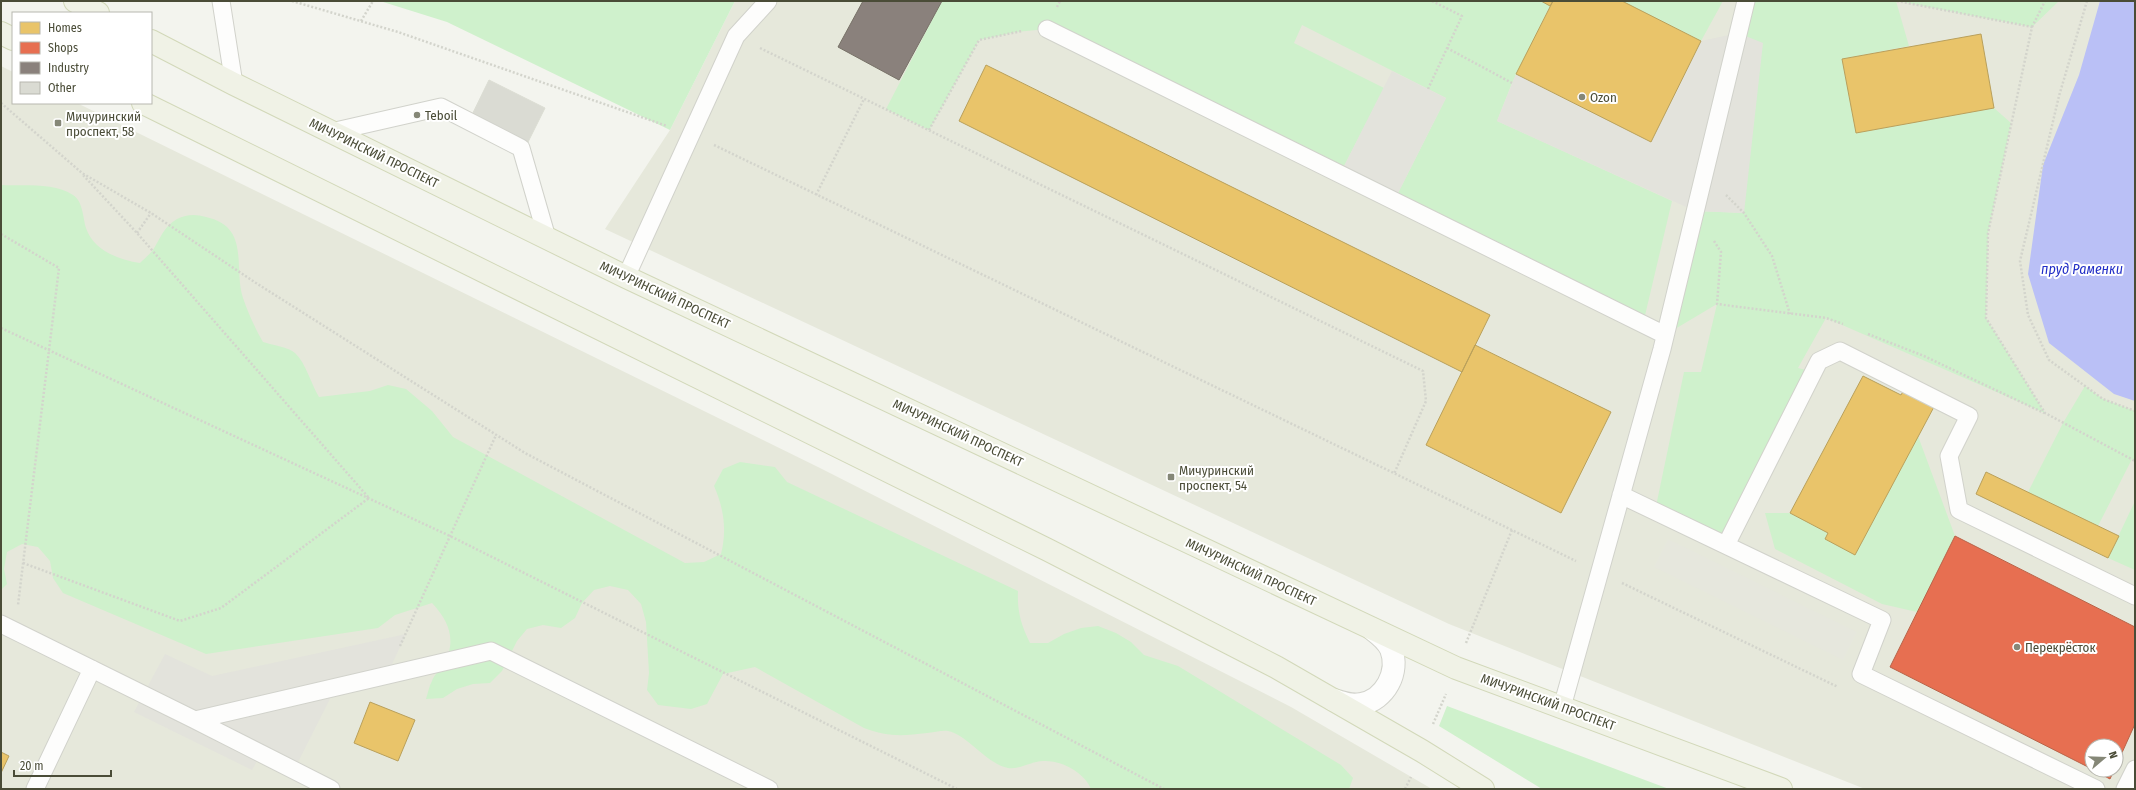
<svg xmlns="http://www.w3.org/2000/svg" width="2136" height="790" font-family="'Fira Sans Condensed',sans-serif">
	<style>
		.residential { fill: #e6e8db; fill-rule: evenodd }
		.industrial { fill: #e6e7dd }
		.green { fill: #cff1cc }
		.parking { fill: #e3e3dc }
		.water { fill: #bac0f6 }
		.homes { fill: #e9c46a; stroke: #b9a05b }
		.shops { fill: #e76f51; stroke: #b86449 }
		.industry { fill: #8a817c; stroke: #777167 }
		.building { fill: #dadbd3; stroke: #dbddd3 }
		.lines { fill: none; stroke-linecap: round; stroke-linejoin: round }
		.lane-casing { stroke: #d1d2cb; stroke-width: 19 }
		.street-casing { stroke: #d1d2cb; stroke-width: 24 }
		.primary-casing { stroke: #d2d8b9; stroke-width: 24 }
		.path { stroke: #d3d4cc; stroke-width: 2.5; stroke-dasharray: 2 2; stroke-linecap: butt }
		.lane { stroke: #fdfdfc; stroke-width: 17 }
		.street { stroke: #fdfdfc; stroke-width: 22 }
		.primary { stroke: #f0f2e6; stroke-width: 22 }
		.poi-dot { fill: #858777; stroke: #fff; stroke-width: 1.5 }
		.labels { text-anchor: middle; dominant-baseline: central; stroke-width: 4; stroke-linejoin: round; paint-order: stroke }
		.poi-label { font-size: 13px; fill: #4a4c37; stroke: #fff; text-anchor: start }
		.street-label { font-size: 13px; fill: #4a4c37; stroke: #fff }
		.water-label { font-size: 14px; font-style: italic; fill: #222ec6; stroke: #fff }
	</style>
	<rect width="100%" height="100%" fill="#f3f4ee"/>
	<path class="residential" d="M735,1h1400v788h-270l-416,-165 -844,-395 65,-99zM2092,746h24v24h-24z
		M1,66l12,6v31h64l743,365 471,239 141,82h-1431z"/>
	<path class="industrial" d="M1668,539l189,93 -14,28 -189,-93z"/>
	<path class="green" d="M380,1h355l-65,129 -223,-108z
		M942,1h599l9,5 -38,77 -15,38 175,80 -29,123 -249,-123 52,-103 -144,-73 -8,18 90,45 -44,86 -293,-145 -31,3 -37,8 -50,90 -43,-21z
		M1622,1h101l-22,40z
		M1746,1h150l13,45 -67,13 14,74 138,-25 17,15 -23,110 -2,85 59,95 -219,-95 -28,50 16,4 -88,173 -71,-34 29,-139h17l16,-68 -52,31 30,-124 49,2 -6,-180z
		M1897,1h162l-27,26z
		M1,185c22,1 53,-3 72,10 10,6 10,23 13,33 7,22 33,32 54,35 4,-4 9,-8 13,-13 7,-11 11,-24 24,-31 10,-5 19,-5 29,-2 45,10 27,50 37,81 5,15 12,30 20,44 9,3 26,5 32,11 11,10 16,31 24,44l51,-6 18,-6 18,4 26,22 21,26 232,126 19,-1 17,-8c6,-24 3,-45 -7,-68l9,-17 17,-7 35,5 12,15 231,109c-1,20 3,34 12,52h18l16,-9 17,-6 17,-2 18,7 15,9 13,13 34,11 163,99 12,13 -4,11h-258c-7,-17 -30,-29 -48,-28 -11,0 -24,9 -35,7 -23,-5 -40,-33 -60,-37 -6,-1 -15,2 -21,2 -24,3 -40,4 -63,-5l-109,-61 -32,7 -16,30 -16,5 -33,-4 -11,-15 2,-17 -3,-51 -5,-18 -13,-14 -18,-4 -16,4 -12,13 -7,15 -14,10 -18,-3 -16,4 -10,12 -15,30 -12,12 -17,1 -16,5 -14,9 -17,1c2,-6 3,-13 6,-18 2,-6 7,-10 11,-16 14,-23 7,-43 -11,-62l-37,12 -17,13 -172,26 -143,-61 -10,-15 -3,-17 -12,-14 -16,-3 -15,8 -3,17 3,15 -6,6z
		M2085,386l18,13 32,12v50l-3,-2 -34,67 -70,-34 35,-69z
		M1918,436l37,100 -38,76 -35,-8 -107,-55 -10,-36h25l38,20 -3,6 30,16z
		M2135,501v69l-27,-12z
		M1447,706l222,83h-127l-103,-63z"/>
	<path class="parking" d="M1738,33l25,10 -19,170 -49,-2 -198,-90 19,-47 135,68 50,-101z
		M1392,71l54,27 -52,103 -54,-27z
		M406,634l-19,41 -51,12 -42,83 -33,-16 -9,16 -118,-58 31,-58 47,22z"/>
	<path class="water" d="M2100,1h35v400l-21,-7 -65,-51 -21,-69 15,-109 36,-90z"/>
	<path class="homes" d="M1541,1h12l-3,5z
		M1553,1h69l79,40 -50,101 -135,-68z
		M1981,34l13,74 -138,25 -14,-74z
		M986,65l504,250 -28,57 -503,-251z
		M1475,345l136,67 -50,101 -135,-68z
		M1863,376l38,19 4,-7 30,17 -80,150 -30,-16 3,-6 -38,-20z
		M1986,472l133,64 -11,22 -132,-64z
		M370,702l45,18 -17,41 -44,-18z
		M1,752l8,4 -8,17z"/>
	<path class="shops" d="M1955,536l180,91v97l-19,42v-20h-24v23l-202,-102z
		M2093,770h21l-4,9z"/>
	<path class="industry" d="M863,1h79l-43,79 -61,-33z"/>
	<path class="building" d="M489,80l56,28 -22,44 -55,-29z"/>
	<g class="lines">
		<defs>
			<path id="lane" d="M221,1l13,83
				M1047,29l618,306
				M331,132l110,-25 80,41 26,90
				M626,277l110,-241 32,-35
				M1621,495l261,125 -21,54 235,115
				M1726,545l93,-184 21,-10 129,65 -20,40 10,54 176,86
				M1,624l194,96 296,-69 278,138
				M1562,707l100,-358 84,-348
				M195,720l136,69
				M35,789l57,-120
				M2125,789l10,-20"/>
			<path id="street" d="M1334,700c9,3 17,6 27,4 24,-4 39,-32 30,-55 -4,-9 -11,-14 -19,-20"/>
			<path id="primary" d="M75,1l23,12
				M1,33l12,6
				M151,41l83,43 392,193 830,391 325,121
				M143,103l905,447 228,117 146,84 61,38"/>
		</defs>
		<use href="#lane" class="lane-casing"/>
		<use href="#street" class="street-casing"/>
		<use href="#primary" class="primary-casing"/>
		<path class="path" d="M292,1l106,31 269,94
			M1897,1l135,26 -44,206 -2,85 59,95 90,48
			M2087,1l-28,95 -39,165 8,54 21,45 54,39 32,12
			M1057,7l3,-6
			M361,21l12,-20
			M2032,27l13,-26
			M760,48l663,323 3,30 -32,73
			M1447,48l65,35
			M1428,89l34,-73 -30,-15
			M1,103l81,70 69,40 105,70 269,170 639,336
			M929,130l50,-90 43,-9
			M714,145l862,416
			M816,195l48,-96
			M1726,195l18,18 28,43 18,58
			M137,233l14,-20
			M1,234l58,34 -41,337
			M1714,241l7,11 -4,52 109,14 17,6
			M1,328l449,208 507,253
			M1868,334l56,22 120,57
			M23,563l157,58 41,-13 148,-110 -232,-265 -54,-58
			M1622,583l216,104
			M1466,643l46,-113
			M400,646l96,-211
			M1433,724l13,-30
			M1405,789l6,-12"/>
		<use href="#lane" class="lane"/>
		<use href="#street" class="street"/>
		<use href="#primary" class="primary"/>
	</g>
	<g class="poi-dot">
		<circle cx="1582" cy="97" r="4"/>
		<circle cx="417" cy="115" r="4"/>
		<rect x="54" y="119" width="8" height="8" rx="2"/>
		<rect x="1167" y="473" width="8" height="8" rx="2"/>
		<circle cx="2017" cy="647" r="4"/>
	</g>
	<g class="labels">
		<g class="poi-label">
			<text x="1590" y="97">Ozon</text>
			<text x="425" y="115">Teboil</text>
			<text x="66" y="116">Мичуринский<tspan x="66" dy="15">проспект, 58</tspan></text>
			<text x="1179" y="470">Мичуринский<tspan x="1179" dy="15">проспект, 54</tspan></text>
			<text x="2025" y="647">Перекрёсток</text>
		</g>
		<g class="street-label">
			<text transform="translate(374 153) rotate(26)">МИЧУРИНСКИЙ ПРОСПЕКТ</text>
			<text transform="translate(665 295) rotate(25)">МИЧУРИНСКИЙ ПРОСПЕКТ</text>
			<text transform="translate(958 433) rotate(25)">МИЧУРИНСКИЙ ПРОСПЕКТ</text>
			<text transform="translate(1251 572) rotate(25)">МИЧУРИНСКИЙ ПРОСПЕКТ</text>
			<text transform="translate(1548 702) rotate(20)">МИЧУРИНСКИЙ ПРОСПЕКТ</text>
		</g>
		<g class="water-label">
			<text x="2082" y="269">пруд Раменки</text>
		</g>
	</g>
	<rect width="2136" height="790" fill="none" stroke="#4a4c37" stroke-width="4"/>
	<rect x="12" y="12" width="140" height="92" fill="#ffffff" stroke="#b7b7af"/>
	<rect x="20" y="22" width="20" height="12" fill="#e9c46a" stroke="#b7b7af"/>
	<text x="48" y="32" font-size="12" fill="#4a4c37">Homes</text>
	<rect x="20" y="42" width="20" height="12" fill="#e76f51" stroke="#b7b7af"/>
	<text x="48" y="52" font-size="12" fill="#4a4c37">Shops</text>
	<rect x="20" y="62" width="20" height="12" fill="#8a817c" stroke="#b7b7af"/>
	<text x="48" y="72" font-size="12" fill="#4a4c37">Industry</text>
	<rect x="20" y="82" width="20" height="12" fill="#dadbd3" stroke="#b7b7af"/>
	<text x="48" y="92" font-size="12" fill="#4a4c37">Other</text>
	<g transform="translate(2104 758) rotate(71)"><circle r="19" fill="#ffffff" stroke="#b7b7af"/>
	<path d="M0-3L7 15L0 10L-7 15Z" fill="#858777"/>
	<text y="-6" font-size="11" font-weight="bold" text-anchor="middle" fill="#4a4c37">N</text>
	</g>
	<path d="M14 770v6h97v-6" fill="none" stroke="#4a4c37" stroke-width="2"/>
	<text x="20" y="770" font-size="12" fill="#4a4c37" stroke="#ffffff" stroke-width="3" paint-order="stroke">20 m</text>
</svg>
